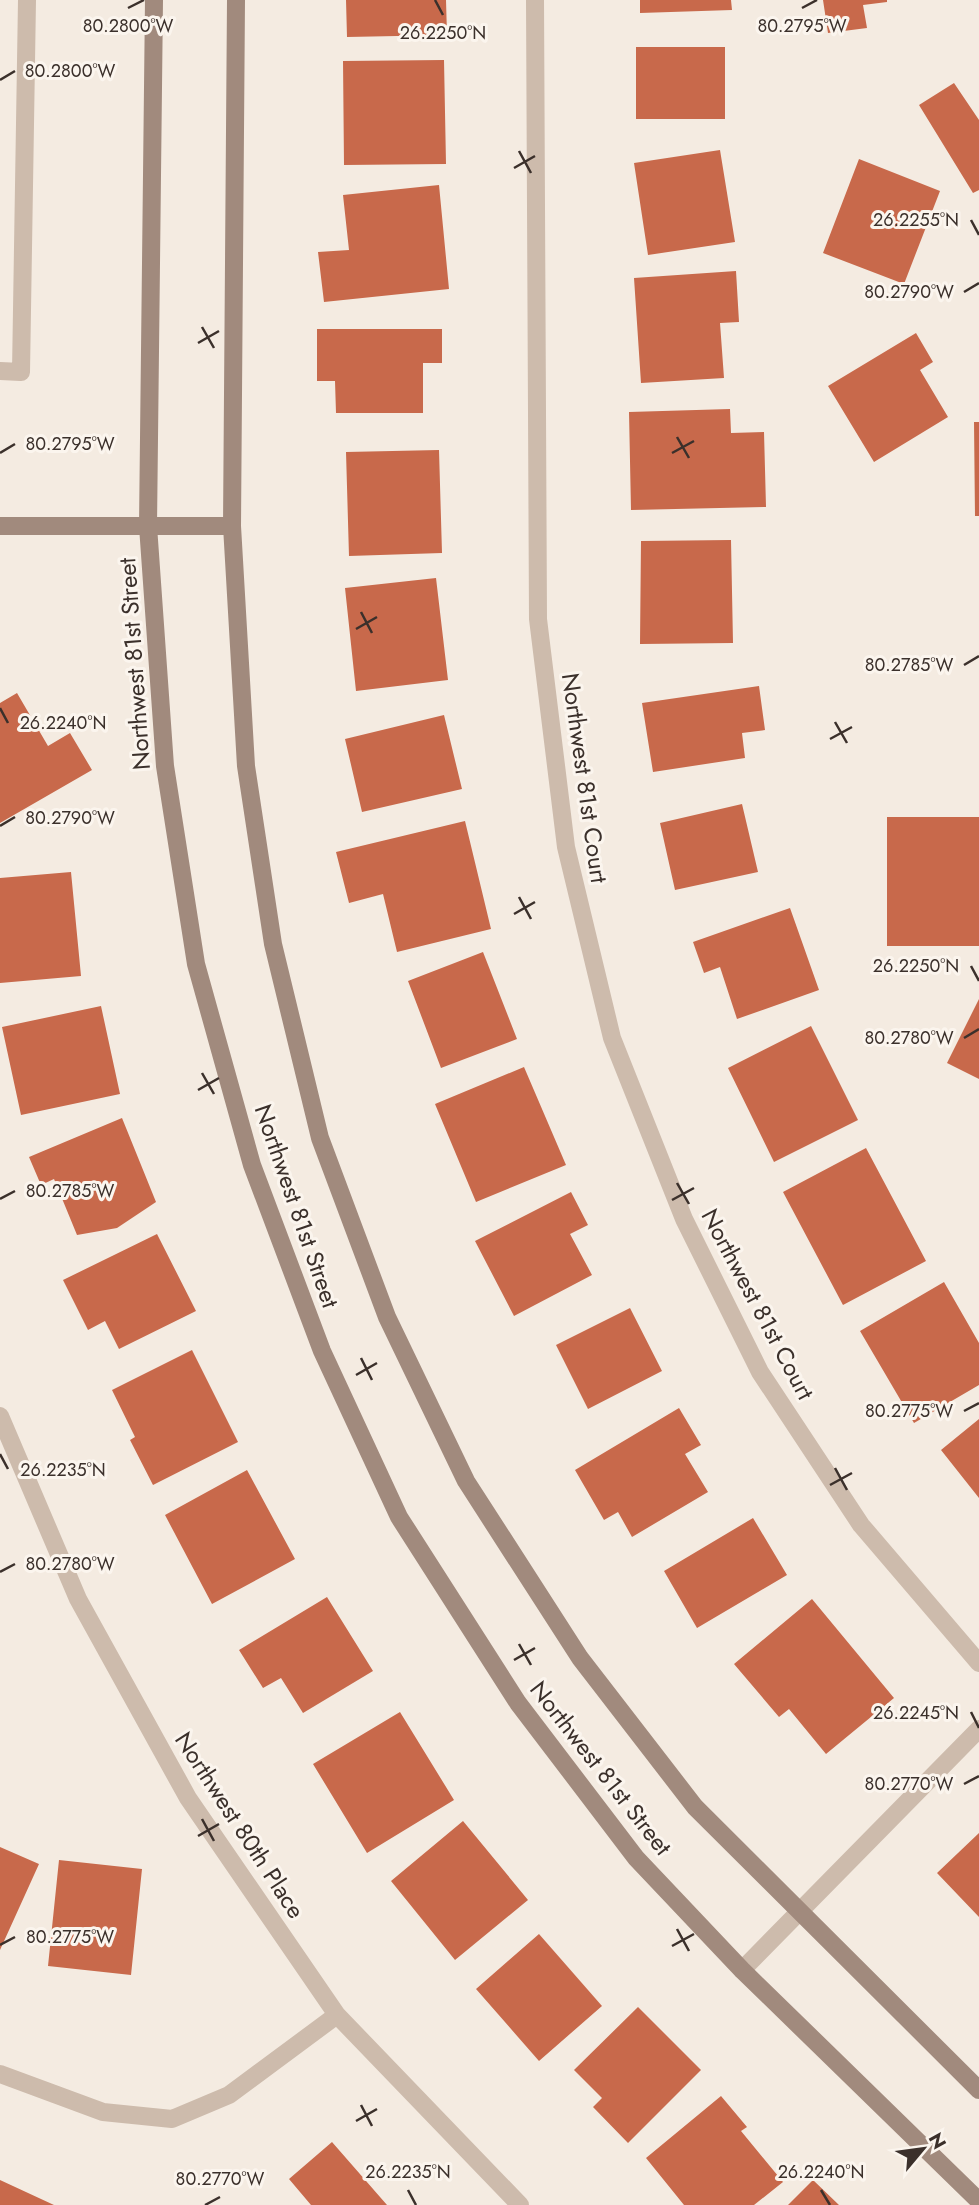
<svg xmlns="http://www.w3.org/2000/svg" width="979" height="2205" font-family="Jost,sans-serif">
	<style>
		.building { fill: #c8694b }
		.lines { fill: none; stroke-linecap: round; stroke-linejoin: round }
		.lane { stroke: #cdbbac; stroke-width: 18 }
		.street { stroke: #cdbbac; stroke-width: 18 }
		.secondary { stroke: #a18a7d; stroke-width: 18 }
		.ticks { fill: none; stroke: #3b302b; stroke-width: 2.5 }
		.labels { text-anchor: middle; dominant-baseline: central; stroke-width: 6; stroke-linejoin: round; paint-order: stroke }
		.street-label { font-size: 24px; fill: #3b302b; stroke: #fbf5ee }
		.ticks-label { font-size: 18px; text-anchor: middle; fill: #3b302b; stroke: #fbf5ee; stroke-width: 6; stroke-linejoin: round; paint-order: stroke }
	</style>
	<rect width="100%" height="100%" fill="#f4ebe1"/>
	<path class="building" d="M346,0h100l1,35 -100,2z
		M640,0h91l1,10 -92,3z
		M823,0h64v2l-24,3 4,23 -39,5z
		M636,47h89v72h-89z
		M444,60l2,104 -102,1 -1,-104z
		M954,83l25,37v70l-6,3 -54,-88z
		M720,150l15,92 -87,13 -14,-92z
		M859,159l81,32 -36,93 -81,-31z
		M439,185l10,104 -125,13 -6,-50 31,-2 -6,-55z
		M736,271l3,51 -19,1 4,55 -83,5 -7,-105z
		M317,329h125v34h-19v50h-87l-1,-32h-18z
		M916,333l17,29 -13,8 28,47 -74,45 -46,-76z
		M730,409l1,24 33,-1 2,75 -135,3 -2,-98z
		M974,422h5v94h-4z
		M439,450l3,103 -93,3 -3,-104z
		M731,540l2,103 -93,1 1,-103z
		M436,578l12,102 -92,11 -11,-103z
		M759,686l6,44 -23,3 3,25 -92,14 -11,-69z
		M17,693l31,53 22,-13 22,37 -92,53v-120z
		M444,715l18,74 -100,23 -17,-73z
		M742,804l16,68 -83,18 -15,-67z
		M887,817h92v129h-92z
		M465,821l26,108 -94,23 -14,-58 -34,9 -13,-51z
		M71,872l10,104 -81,7v-105z
		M790,908l29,82 -82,29 -17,-52 -16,6 -11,-31z
		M483,952l34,87 -76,29 -33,-87z
		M979,999v80l-32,-16z
		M101,1006l19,88 -99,21 -19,-88z
		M811,1026l47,94 -84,42 -46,-94z
		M524,1067l42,98 -90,37 -41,-98z
		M122,1118l34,84 -39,26 -40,7 -23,-56 -13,6 -12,-28z
		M866,1148l60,113 -83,44 -60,-113z
		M571,1192l17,33 -18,9 22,41 -78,41 -39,-75z
		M157,1234l39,77 -77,38 -14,-28 -17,9 -25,-50z
		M944,1282l35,61v42l-65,38 -54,-92z
		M630,1308l32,63 -74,38 -32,-64z
		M192,1350l46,92 -85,43 -23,-45 5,-3 -23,-47z
		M679,1408l22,37 -16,9 23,38 -76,45 -14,-25 -14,8 -29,-50z
		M979,1419v79l-38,-48z
		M247,1470l48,89 -83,45 -47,-89z
		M753,1518l34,57 -90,53 -33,-57z
		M327,1597l46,74 -70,42 -22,-35 -18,10 -24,-38z
		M812,1599l82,99 -68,56 -37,-45 -10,8 -45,-53z
		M400,1712l54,88 -87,53 -54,-89z
		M463,1821l65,79 -73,60 -64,-79z
		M979,1833v84l-42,-44z
		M0,1847l39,17 -39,86z
		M59,1860l83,9 -11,106 -83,-9z
		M539,1934l63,72 -63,55 -63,-72z
		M638,2007l63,63 -73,73 -35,-36 9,-9 -28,-28z
		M721,2096l26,31 -6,4 42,51 -29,23h-70l-38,-47z
		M332,2142l55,63h-76l-22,-26z
		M0,2180l54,25h-54z
		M813,2180l26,25h-51z"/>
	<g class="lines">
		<path class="lane" d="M0,371l21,1 6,-372"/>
		<path class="street" d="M535,0l3,619 28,228 46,191 72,181 76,153 101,153 118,138
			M0,1416l78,183 110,199 149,217 183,190
			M742,1970l237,-241
			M0,2074l103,38 69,7 57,-24 108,-80"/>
		<path class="secondary" d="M154,0l-6,526 17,240 31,198 56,201 70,186 77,166 119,186 118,155 106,112 237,231
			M236,0l-4,526 14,240 27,178 47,194 67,179 79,164 114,177 115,149 284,283
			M0,526h232"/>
	</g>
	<path class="ticks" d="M435,0l8,15M128,8l16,-8M802,8l15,-8M0,80l15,-9M519,151l12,22M514,168l21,-12M971,220l8,15M964,292l15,-9M202,327l12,21M198,343l21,-12M677,437l12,21M0,453l15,-9M672,453l22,-12M361,612l11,21M356,629l21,-12M964,665l15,-9M0,708l8,15M835,722l12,21M830,739l22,-12M0,826l15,-9M519,897l12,22M514,914l21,-12M971,966l8,15M964,1038l15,-9M202,1073l12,21M198,1090l21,-12M677,1183l12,21M0,1199l15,-8M672,1200l22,-12M361,1358l11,22M356,1375l21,-12M964,1411l15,-8M0,1454l8,15M835,1468l12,22M830,1485l22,-12M0,1572l15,-8M519,1644l12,21M514,1660l21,-12M971,1712l8,16M964,1784l15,-8M202,1819l12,22M198,1836l21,-12M677,1929l12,22M0,1945l15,-8M672,1946l22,-12M361,2105l11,21M356,2121l21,-12M408,2190l8,15M821,2190l9,15M205,2205l15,-8"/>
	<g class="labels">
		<g class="street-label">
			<text transform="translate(134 664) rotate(-94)">Northwest 81st Street</text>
			<text transform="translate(585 778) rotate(82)">Northwest 81st Court</text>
			<text transform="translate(297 1206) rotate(71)">Northwest 81st Street</text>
			<text transform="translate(758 1304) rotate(62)">Northwest 81st Court</text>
			<text transform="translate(601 1768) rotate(52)">Northwest 81st Street</text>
			<text transform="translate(240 1825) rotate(57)">Northwest 80th Place</text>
		</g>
	</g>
	<g class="ticks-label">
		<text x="128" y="32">80.2800°W</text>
		<text x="802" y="32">80.2795°W</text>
		<text x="443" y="39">26.2250°N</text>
		<text x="70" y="77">80.2800°W</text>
		<text x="916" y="226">26.2255°N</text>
		<text x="909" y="298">80.2790°W</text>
		<text x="70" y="450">80.2795°W</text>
		<text x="909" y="671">80.2785°W</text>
		<text x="63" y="729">26.2240°N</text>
		<text x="70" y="824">80.2790°W</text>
		<text x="916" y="972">26.2250°N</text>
		<text x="909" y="1044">80.2780°W</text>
		<text x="70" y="1197">80.2785°W</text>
		<text x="909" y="1417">80.2775°W</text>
		<text x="63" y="1476">26.2235°N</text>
		<text x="70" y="1570">80.2780°W</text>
		<text x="916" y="1719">26.2245°N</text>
		<text x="909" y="1790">80.2770°W</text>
		<text x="70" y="1943">80.2775°W</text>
		<text x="408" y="2178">26.2235°N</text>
		<text x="821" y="2178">26.2240°N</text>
		<text x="220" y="2185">80.2770°W</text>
	</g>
	<g transform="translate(923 2149) rotate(61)" stroke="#fbf5ee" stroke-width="5" paint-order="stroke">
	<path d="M0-5L12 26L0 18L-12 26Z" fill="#3b302b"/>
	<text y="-10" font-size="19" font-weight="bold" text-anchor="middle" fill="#3b302b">N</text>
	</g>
</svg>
